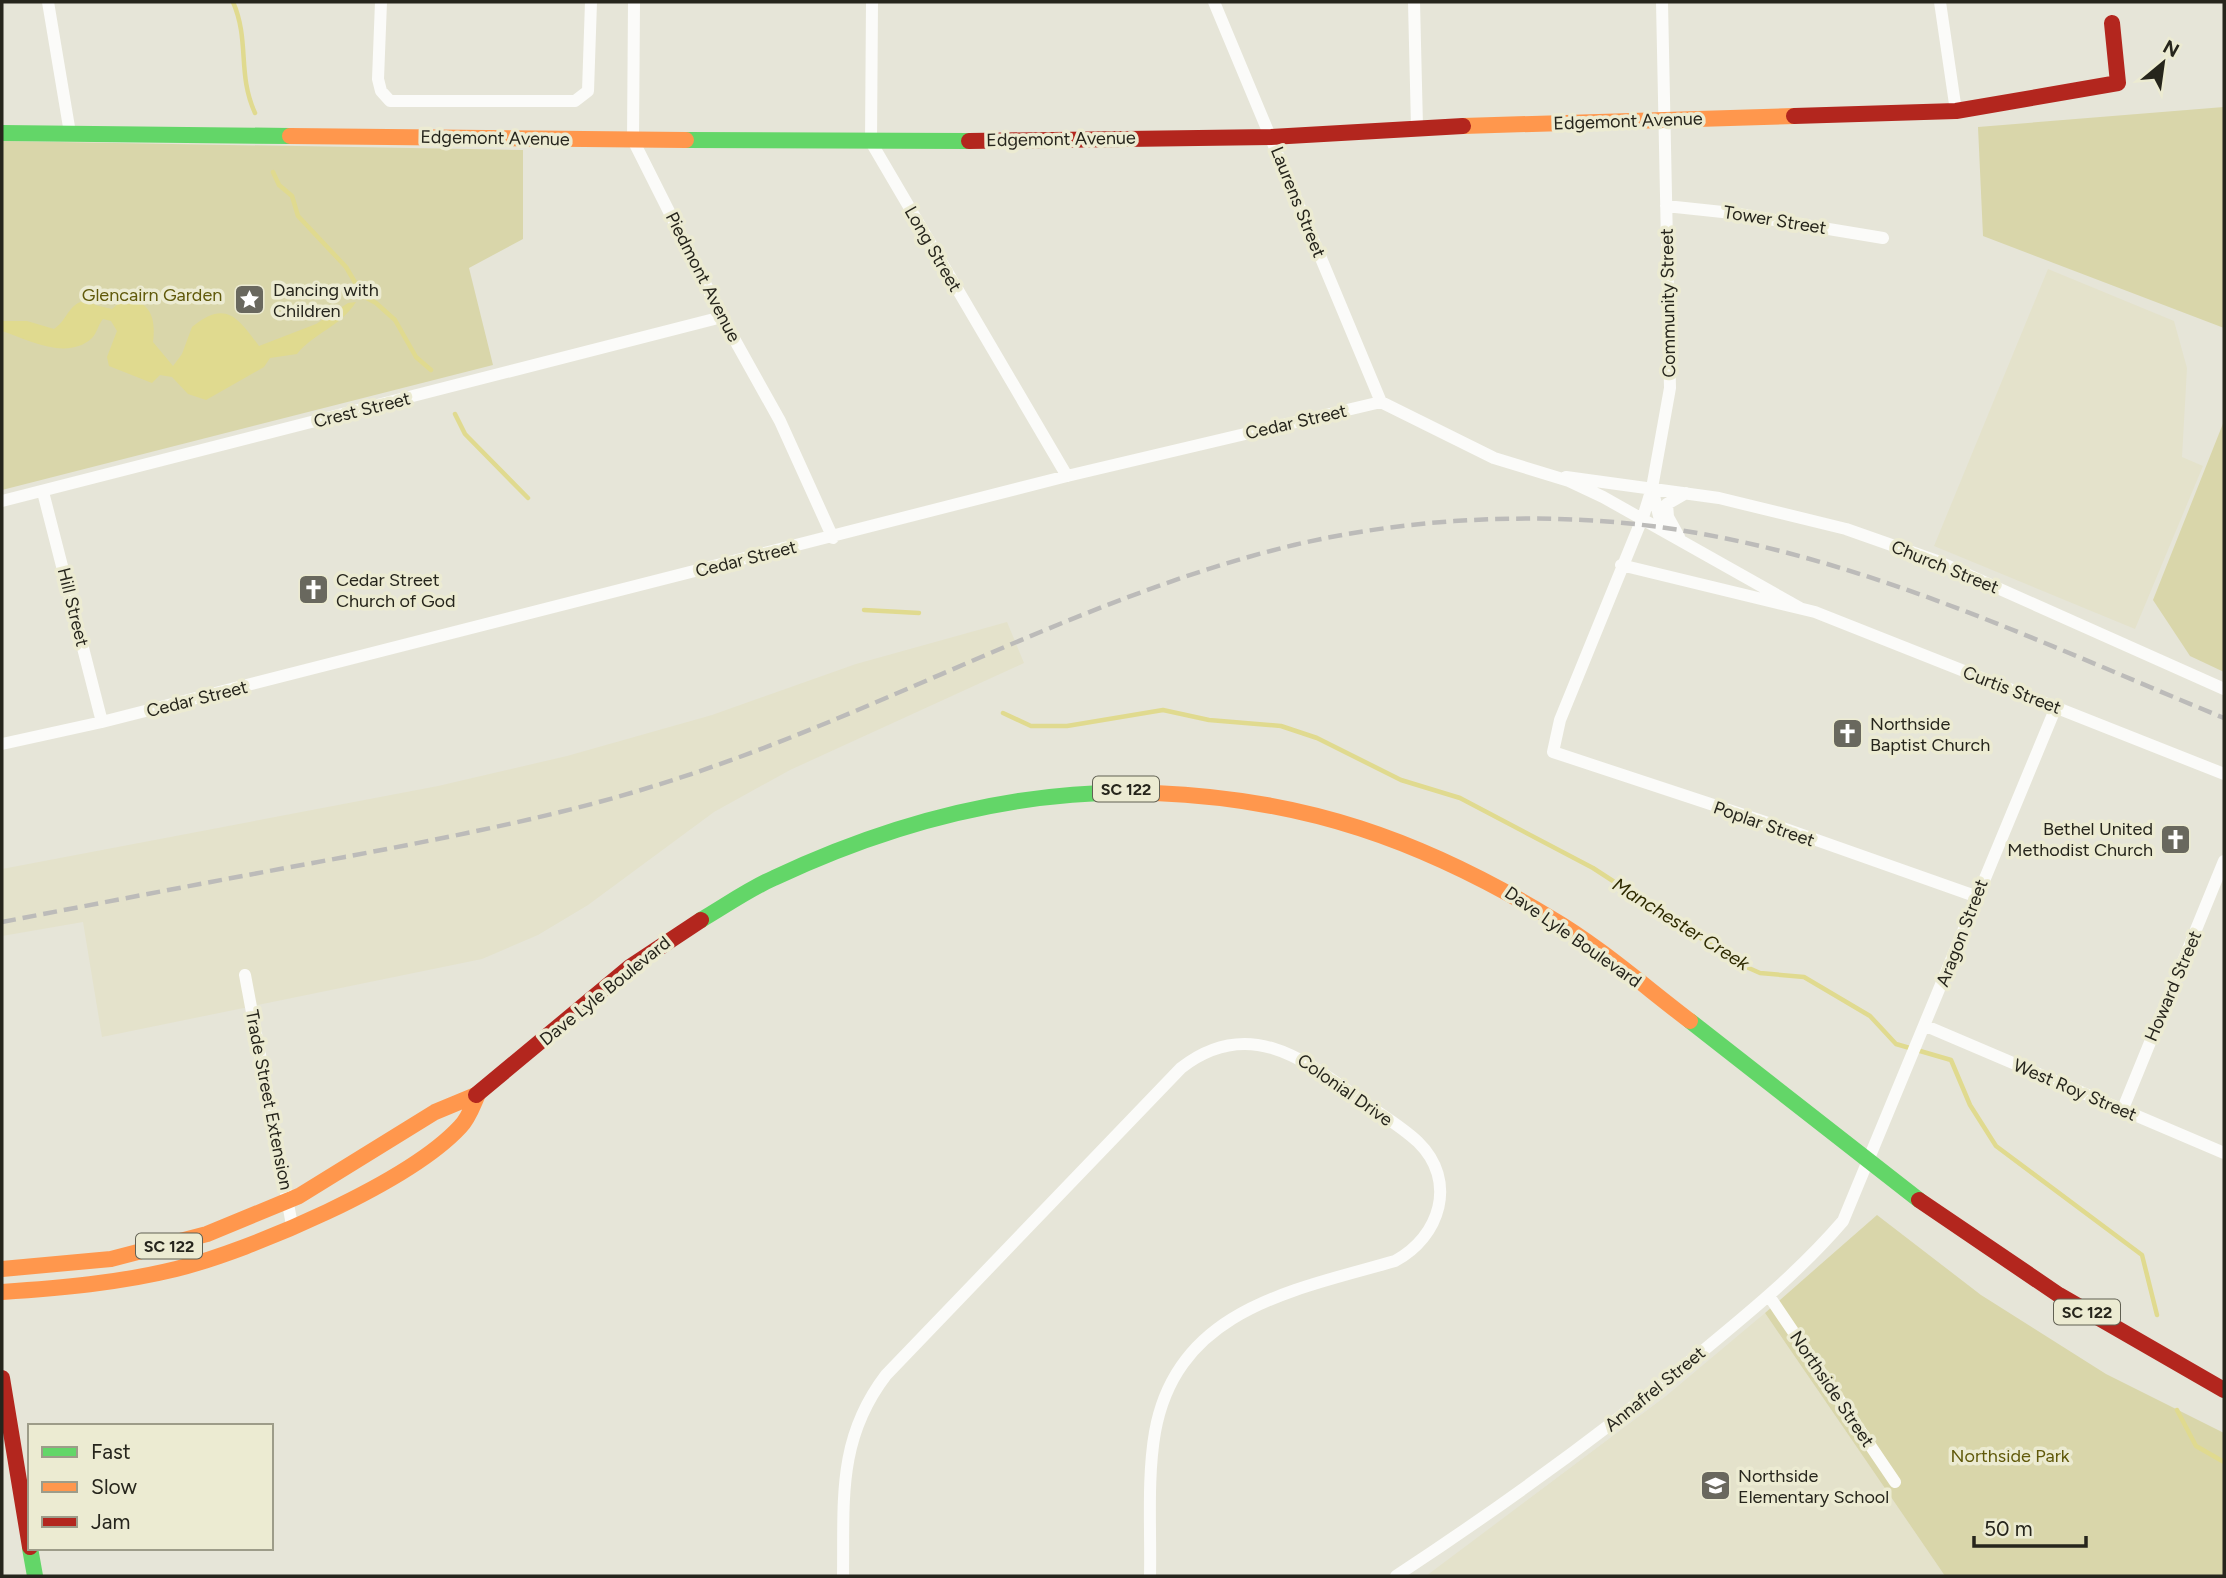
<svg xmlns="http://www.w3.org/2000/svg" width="2226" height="1578" font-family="Figtree,sans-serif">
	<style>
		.built { fill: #e4e2cb }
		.green { fill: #d9d6aa }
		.water { fill: #e0da8f }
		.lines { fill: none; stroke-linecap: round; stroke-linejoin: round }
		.stream { stroke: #e0da8f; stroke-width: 4.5 }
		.street { stroke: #fbfbf9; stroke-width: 12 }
		.fast { stroke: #63d668; stroke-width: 16 }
		.slow { stroke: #ff974d; stroke-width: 16 }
		.jam { stroke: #b3261e; stroke-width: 16 }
		.rail { stroke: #bcbbb9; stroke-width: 4.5; stroke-dasharray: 14 7; stroke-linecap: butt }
		.labels { text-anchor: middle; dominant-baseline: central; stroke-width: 7; stroke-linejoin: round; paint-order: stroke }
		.shield { fill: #ecebd2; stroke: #616053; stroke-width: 2 }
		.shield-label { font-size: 16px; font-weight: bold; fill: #26251c }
		.street-label { font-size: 18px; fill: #26251c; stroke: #ecebd2 }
		.poi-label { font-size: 18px; fill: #26251c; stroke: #ecebd2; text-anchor: start }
		.park-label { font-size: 18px; fill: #60590a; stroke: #ecebd2 }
		.water-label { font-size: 19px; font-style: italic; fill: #2e2a00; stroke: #ecebd2 }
	</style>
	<rect width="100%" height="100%" fill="#e6e5d8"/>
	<path class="built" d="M2048,269l126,52 13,47 -5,89 21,9 -68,163 -201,-83z
		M1007,622l17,41 -234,107 -76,42 -126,93 -50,30 -56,24 -380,78 -19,-115 -81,14v-67l436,-83 129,-30 145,-41 144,-51z
		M1765,1313l180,263h-519l240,-180z"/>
	<path class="green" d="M2224,107v221l-241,-92 -5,-109z
		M2,141l521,9v89l-54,29 24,97 -491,125z
		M2224,421v251l-34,-16 -37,-56z
		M1877,1215l104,80 125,79 118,59v143h-279l-180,-263z"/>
	<path class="water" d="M126,297c25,6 30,21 27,45l20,24 9,-12 10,-27c34,-28 46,-9 67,19l57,-22 32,-21 8,-1c-17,26 -41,30 -59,52l-27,4 -6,9 -58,33 -18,-6 -16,-17 -12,-2 -8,8 -43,-17 -2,-9 10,-26 -6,-10 -8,-2c-5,6 -6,14 -11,19 -25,23 -63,2 -90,-7l1,-10h24l27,8c15,-10 14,-28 36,-29l5,5 17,4z"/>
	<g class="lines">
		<path class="stream" d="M233,2c17,39 4,72 22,111
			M273,172l6,13 13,11 6,20 48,51 17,29 13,7 19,17 21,37 15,13
			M455,414l10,20 63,64
			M864,610l55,3
			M1003,713l28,13h36l96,-16 46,10 72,6 36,12 84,42 59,18 133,70 149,97 18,8 44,4 66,39 26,28 55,16 19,45 26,41 146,109 15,60
			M2177,1410l19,36 28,16"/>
		<path class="street" d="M48,2l22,131
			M381,2l-3,77 3,12 9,10h185l13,-10 3,-89
			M634,2l-1,138 89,177 58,104 53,117
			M872,2l-1,140 196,334
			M1214,2l167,400
			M1414,2l3,125
			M1662,2l8,386 -18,100 -8,26 -84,206 -7,32 221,73 201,71
			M1940,2l16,109
			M1666,206l66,7 151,25
			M1566,477l153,21 127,31 91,32 287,128
			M43,492l59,230
			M1653,492l6,24 10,13
			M2,501l720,-184
			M1676,538l3,-1 -11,-20 -1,-13 19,-11
			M1621,565l194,47 409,162
			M2,744l100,-22 965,-246 314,-74 113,56 75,23 34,16 197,111
			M245,975l47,250
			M1926,1026l298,127
			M2122,1111l102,-250
			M1769,1296l126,186
			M843,1576c1,-76 -6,-137 43,-201l295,-307c68,-53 124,-8 181,33 18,13 39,25 56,41 40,39 22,95 -23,119 -101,29 -218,48 -240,171 -8,46 -4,97 -5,144
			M1396,1576c105,-69 206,-142 303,-222 51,-42 101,-83 144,-133l213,-514"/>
		<path class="fast" d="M2,133l288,3
			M686,140l283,1
			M701,920c24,-14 48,-31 73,-42 119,-56 249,-90 381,-85
			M1690,1021l229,179
			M30,1548l5,28"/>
		<path class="slow" d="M1463,126l331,-10
			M290,136l396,4
			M1155,793c150,6 266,47 394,124 50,29 95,69 141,104
			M2,1269l109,-10 96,-25 92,-38 136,-84 41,-17
			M2,1292c59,-4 117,-9 174,-23 76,-19 232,-86 284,-142 9,-9 13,-22 18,-33"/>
		<path class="jam" d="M1794,116l162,-5 162,-28 -6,-60
			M969,141l302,-4 192,-11
			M476,1095l154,-128 71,-47
			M1919,1200l140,95 165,95
			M2,1378l28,169"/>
		<path class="rail" d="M2,922c114,-22 228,-44 343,-65 110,-21 221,-42 328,-77 209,-67 409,-184 621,-235 93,-22 193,-30 289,-25 227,11 434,113 641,198"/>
	</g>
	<defs>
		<symbol id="sight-square" viewBox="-11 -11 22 22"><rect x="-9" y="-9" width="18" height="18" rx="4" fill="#69685e" stroke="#ecebd2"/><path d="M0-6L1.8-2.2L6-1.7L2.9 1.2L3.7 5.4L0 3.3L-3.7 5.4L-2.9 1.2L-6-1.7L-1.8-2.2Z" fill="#fff"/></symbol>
		<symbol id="church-square" viewBox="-11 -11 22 22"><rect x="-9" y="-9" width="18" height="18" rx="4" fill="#69685e" stroke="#ecebd2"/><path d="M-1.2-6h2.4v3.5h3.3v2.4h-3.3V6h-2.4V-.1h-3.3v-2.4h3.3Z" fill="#fff"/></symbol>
		<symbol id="school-square" viewBox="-11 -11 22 22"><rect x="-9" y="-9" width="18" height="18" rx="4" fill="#69685e" stroke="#ecebd2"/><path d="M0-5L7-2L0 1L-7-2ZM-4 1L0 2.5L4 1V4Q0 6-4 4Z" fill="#fff"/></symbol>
	</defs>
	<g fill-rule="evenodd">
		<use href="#sight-square" x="232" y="282" width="35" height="35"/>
		<use href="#church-square" x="296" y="572" width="35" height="35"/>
		<use href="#church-square" x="1830" y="716" width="35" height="35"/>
		<use href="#church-square" x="2158" y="822" width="35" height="35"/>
		<use href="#school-square" x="1698" y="1468" width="35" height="35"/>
	</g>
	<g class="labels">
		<g class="shield">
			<rect x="1093" y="776.5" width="66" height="25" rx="5"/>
			<rect x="136" y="1233.5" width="66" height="25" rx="5"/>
			<rect x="2054" y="1299.5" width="66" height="25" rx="5"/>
		</g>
		<g class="shield-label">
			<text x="1126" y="789">SC 122</text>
			<text x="169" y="1246">SC 122</text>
			<text x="2087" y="1312">SC 122</text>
		</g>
		<g class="street-label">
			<text transform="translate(1628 121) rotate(-2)">Edgemont Avenue</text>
			<text transform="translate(495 138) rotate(1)">Edgemont Avenue</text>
			<text transform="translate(1061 139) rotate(-1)">Edgemont Avenue</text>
			<text transform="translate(1298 202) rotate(68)">Laurens Street</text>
			<text transform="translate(1775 220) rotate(9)">Tower Street</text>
			<text transform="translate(933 249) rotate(60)">Long Street</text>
			<text transform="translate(703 277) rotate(63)">Piedmont Avenue</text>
			<text transform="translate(1668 303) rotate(-91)">Community Street</text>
			<text transform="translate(362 410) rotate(-14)">Crest Street</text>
			<text transform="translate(1296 422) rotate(-13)">Cedar Street</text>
			<text transform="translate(746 559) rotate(-14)">Cedar Street</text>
			<text transform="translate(1945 567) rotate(22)">Church Street</text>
			<text transform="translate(73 607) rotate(76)">Hill Street</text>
			<text transform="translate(2012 690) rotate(21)">Curtis Street</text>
			<text transform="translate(197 699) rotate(-14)">Cedar Street</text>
			<text transform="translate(1764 824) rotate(19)">Poplar Street</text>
			<text transform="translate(1962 933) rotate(-69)">Aragon Street</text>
			<text transform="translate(1573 937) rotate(35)">Dave Lyle Boulevard</text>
			<text transform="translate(2173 986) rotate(-67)">Howard Street</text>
			<text transform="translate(605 991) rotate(-39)">Dave Lyle Boulevard</text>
			<text transform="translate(1345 1090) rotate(35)">Colonial Drive</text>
			<text transform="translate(2075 1090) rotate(23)">West Roy Street</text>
			<text transform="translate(269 1100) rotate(79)">Trade Street Extension</text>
			<text transform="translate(1655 1389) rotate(-39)">Annafrel Street</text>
			<text transform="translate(1832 1389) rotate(56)">Northside Street</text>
		</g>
		<g class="poi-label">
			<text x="273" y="290">Dancing with<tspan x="273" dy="21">Children</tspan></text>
			<text x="336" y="580">Cedar Street<tspan x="336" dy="21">Church of God</tspan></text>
			<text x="1870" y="724">Northside<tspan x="1870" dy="21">Baptist Church</tspan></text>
			<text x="2153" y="829" text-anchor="end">Bethel United<tspan x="2153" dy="21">Methodist Church</tspan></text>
			<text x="1738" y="1476">Northside<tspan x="1738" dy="21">Elementary School</tspan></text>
		</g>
		<g class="park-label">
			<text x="152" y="295">Glencairn Garden</text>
			<text x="2010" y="1456">Northside Park</text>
		</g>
		<g class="water-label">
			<text transform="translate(1681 924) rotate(32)">Manchester Creek</text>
		</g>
	</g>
	<rect width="2226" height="1578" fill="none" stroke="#26251c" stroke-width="7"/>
	<rect x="28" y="1424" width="245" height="126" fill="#ecebd2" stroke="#9d9c89" stroke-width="2"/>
	<rect x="42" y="1447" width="35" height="10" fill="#63d668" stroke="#9d9c89" stroke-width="2"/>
	<text x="91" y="1459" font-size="21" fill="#26251c">Fast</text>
	<rect x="42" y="1482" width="35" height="10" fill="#ff974d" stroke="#9d9c89" stroke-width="2"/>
	<text x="91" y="1494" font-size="21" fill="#26251c">Slow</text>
	<rect x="42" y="1517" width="35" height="10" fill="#b3261e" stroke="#9d9c89" stroke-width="2"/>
	<text x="91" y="1529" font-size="21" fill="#26251c">Jam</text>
	<g transform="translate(2163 63) rotate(29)" stroke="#ecebd2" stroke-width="5" paint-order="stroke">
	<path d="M0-5L12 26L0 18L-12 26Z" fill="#26251c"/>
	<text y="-10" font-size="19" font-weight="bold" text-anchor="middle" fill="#26251c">N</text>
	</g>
	<path d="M1974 1536v10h112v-10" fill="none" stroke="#26251c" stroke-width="3.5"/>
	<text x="1984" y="1536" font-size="21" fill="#26251c" stroke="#ecebd2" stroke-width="5" paint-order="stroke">50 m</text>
</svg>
